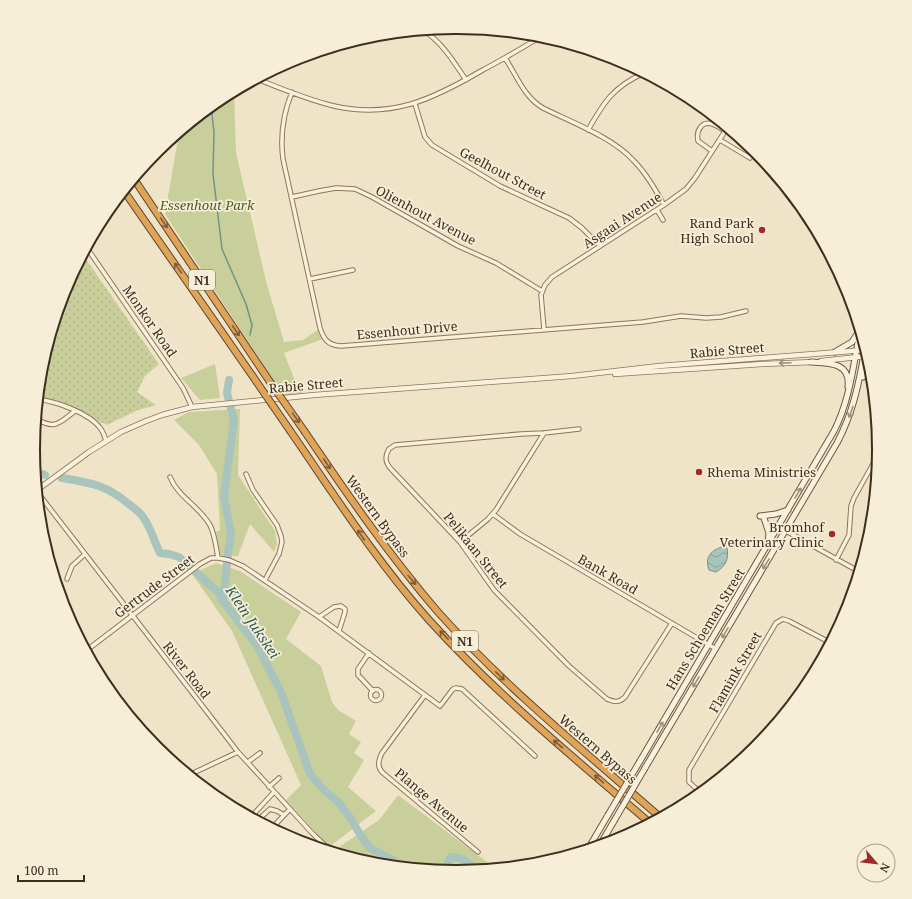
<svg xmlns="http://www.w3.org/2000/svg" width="912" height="899" font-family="'Noto Serif',serif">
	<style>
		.grass { fill: url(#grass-dots) }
		.park { fill: #c9cf9b }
		.water { fill: url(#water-waves); stroke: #6f938a }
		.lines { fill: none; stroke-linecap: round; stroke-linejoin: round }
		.stream { stroke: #6f938a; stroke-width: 1.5 }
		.river { stroke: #a9c4bc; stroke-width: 8 }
		.minor-casing { stroke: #8d765c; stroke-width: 5.5 }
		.tertiary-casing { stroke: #8d765c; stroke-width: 6 }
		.secondary-casing { stroke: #6f573f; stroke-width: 7 }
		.motorway-casing { stroke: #5b4430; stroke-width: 8 }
		.minor { stroke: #faf1dc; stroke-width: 3.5 }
		.tertiary { stroke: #faf1dc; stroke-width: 4.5 }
		.secondary { stroke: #faf1dc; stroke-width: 5 }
		.motorway { stroke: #e0a458; stroke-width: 6 }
		.secondary-bridge-casing { stroke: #6f573f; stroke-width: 7; stroke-linecap: butt }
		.motorway-bridge-casing { stroke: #5b4430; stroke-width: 8; stroke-linecap: butt }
		.secondary-bridge { stroke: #faf1dc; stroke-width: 5 }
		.motorway-bridge { stroke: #e0a458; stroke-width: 6 }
		.oneway { stroke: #7e5d36 }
		.oneway2 { stroke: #9c907e }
		.poi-dot { fill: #9e2a2b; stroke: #f7eed8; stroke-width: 1.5 }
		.labels { text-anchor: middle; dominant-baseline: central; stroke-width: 3.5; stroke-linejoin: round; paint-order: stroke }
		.shield { fill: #f7eed8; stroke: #756857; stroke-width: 1 }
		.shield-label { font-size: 12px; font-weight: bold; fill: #3d2e20 }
		.street-label { font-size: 13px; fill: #3d2e20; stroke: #f7eed8 }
		.park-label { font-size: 13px; font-style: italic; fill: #4d5a26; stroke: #f7eed8 }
		.poi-label { font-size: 13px; fill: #3d2e20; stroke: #f7eed8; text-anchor: end }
		.water-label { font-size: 14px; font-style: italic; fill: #2f5d5a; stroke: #f7eed8 }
		.rim { fill: none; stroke: #3d2e20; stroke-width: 2 }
	</style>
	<defs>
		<pattern id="grass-dots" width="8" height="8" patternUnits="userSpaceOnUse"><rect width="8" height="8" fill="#c9cf9b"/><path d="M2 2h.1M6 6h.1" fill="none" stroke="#aeb285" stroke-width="1.8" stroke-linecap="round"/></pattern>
		<pattern id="water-waves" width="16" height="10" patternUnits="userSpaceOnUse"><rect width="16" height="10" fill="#a9c4bc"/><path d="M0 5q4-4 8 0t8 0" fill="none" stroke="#8ba098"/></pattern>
	</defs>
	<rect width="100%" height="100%" fill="#f0e4c8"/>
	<path class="grass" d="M83,255l76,109 -14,12 -8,16 19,13 -18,5 -31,15c-19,-9 -48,-26 -68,-27l3,-31 24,-79z"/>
	<path class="park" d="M234,92l2,61 31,132 17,57 19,-2 16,-11 4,10 -39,14 14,35 8,8 -20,4 -121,-186 14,-81 42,-35z
		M215,364l5,34 -20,2 -19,-22z
		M240,409l-2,66 37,56 2,13 -3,8 -24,-28 -12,32h-18l-4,-24 4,-2 -3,-56 -18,-29 -25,-25 15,-8z
		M216,563l24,8 61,41 -15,27 35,27 11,36 6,8 18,11 -7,13 12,8 -7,11 10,7 -16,27 28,24 -47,36 -43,-47 15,-15 -69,-154 -40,-57z
		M398,795l97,73 -39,4 -83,-8 -40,-13 46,-31z"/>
	<path class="water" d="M722,547l5,1c2,11 -1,18 -11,24l-7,-2c-4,-11 0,-19 13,-23z"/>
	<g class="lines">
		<path class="stream" d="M211,106l3,26 -1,42 9,75 24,55 6,21 -2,10"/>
		<path class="river" d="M36,472l9,3
			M62,478c30,5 44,7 68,27 4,3 10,7 13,12 8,11 11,24 17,36l9,1 10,3 39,35 5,9 33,43 25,48 29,82 13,15 16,14 12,16 10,17 9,12 36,19
			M223,601l5,-48 3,-18 -7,-39 10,-76 -7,-27 2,-13
			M448,871l-1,-6 4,-8c11,-1 17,6 25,13"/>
		<defs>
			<path id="minor" d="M423,30c20,13 30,31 43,50
				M505,58c12,18 19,39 38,50 28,14 69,29 90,52 13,13 22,29 31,45
				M257,79c25,10 51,21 77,27 58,13 99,-7 147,-35 21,-11 41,-23 61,-35
				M292,92c-9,22 -12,44 -9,67l37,169c4,12 8,17 21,18l302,-24 38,-6 25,2 15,-1 25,-6
				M415,104l10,33 7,8 68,41 69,32 13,10 18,18
				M588,130c16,-28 25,-43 56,-57
				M720,140l30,18
				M712,151l-14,-10c-1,-5 -1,-9 2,-13 6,-10 17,-2 25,3
				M292,197l27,-6 17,-3 19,1 17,8 86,49 38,17 46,28
				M657,210l6,10
				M87,248l96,140 9,19
				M310,279l43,-9
				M544,329l-3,-34 4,-10 7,-8 112,-72 22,-16 9,-11 32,-50
				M38,399c19,3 52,14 63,30 2,3 4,8 5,12
				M36,419c20,11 23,4 39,-8
				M579,429l-35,4 -23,1 -126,11 -6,4c-5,8 -4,14 3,21l68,72 34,48 75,76 38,33c7,3 12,4 18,-2l47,-74
				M246,474l7,16 24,35 4,11 1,6 -3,12 -14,26
				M170,477c8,20 29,29 40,48 5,10 6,22 8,33
				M38,493l200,259 74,81 19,18
				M493,514l27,20 196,115
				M779,527l79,44
				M460,542l28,-23 8,-9 48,-77
				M836,560l13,-25 2,-29 3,-8 24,-43
				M67,579l5,-13 13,-12
				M319,617l15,-10 7,-1 4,3v3l-6,19
				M827,647l5,-12 15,-25
				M87,650l113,-86 11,-6h7l11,2 14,6 76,51 121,89 13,-17 3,-1 6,1 73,67
				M369,653l-11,16v6l15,16
				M370.5 695a5.5 5.5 0 1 1 11 0a5.5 5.5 0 1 1-11 0Z
				M425,695l-43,58c-4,8 -5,14 1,20l95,79
				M248,762l12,-9
				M189,775l49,-23
				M269,787l10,-9
				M701,793l-12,-11v-12l87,-147 7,-4 6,2 40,21
				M251,817l23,-25
				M258,820l12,-11 7,2 7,4
				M272,828l18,-19"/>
			<path id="tertiary" d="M821,361l46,-5
				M615,374l148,-10 51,-2
				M37,490l52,-38 32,-20 25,-11 16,-6 30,-8 122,-12 258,-19 87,-10 206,-16"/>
			<path id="secondary" d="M835,352l17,-10 6,-9
				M811,362c17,1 40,0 37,25
				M863,377l6,-13
				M760,516l16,-2 12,-4
				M764,518l5,15 -1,10
				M640,761l194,-330c16,-31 19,-65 26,-99
				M645,768l192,-325c16,-30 22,-60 28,-94
				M600,845l14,-24
				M588,849l20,-34"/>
			<path id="motorway" d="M134,179l136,203
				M124,191l132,190
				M291,432c44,64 86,130 138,188 67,74 145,138 221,203
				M305,432c42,62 84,123 133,180 67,75 146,139 222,205"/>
		</defs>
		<use href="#minor" class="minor-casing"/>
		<use href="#tertiary" class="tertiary-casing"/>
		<use href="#secondary" class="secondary-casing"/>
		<use href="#motorway" class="motorway-casing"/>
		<use href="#minor" class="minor"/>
		<use href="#tertiary" class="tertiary"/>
		<use href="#secondary" class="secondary"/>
		<use href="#motorway" class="motorway"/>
		<defs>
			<path id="secondary-bridge" d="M608,815l32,-54
				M614,821l31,-53"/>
			<path id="motorway-bridge" d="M256,381l35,51
				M270,382l35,50"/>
		</defs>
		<use href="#secondary-bridge" class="secondary-bridge-casing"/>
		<use href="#motorway-bridge" class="motorway-bridge-casing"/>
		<use href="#secondary-bridge" class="secondary-bridge"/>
		<use href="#motorway-bridge" class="motorway-bridge"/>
	</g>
	<defs><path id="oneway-shaft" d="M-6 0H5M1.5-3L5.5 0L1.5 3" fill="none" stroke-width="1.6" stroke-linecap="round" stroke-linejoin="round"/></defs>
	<g class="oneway">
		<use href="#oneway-shaft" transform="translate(164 223) rotate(56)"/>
		<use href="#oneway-shaft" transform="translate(178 268) rotate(-125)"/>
		<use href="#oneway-shaft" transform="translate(236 331) rotate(56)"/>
		<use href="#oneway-shaft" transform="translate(296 418) rotate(55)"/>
		<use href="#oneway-shaft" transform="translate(327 464) rotate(56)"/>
		<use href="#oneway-shaft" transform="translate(361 535) rotate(-124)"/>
		<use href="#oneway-shaft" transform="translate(412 580) rotate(49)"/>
		<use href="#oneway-shaft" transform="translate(444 635) rotate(-134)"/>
		<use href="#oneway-shaft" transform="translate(500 676) rotate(44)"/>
		<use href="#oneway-shaft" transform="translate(558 744) rotate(-139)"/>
		<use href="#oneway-shaft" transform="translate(599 779) rotate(-139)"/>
	</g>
	<g class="oneway2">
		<use href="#oneway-shaft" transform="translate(785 363) rotate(178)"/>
		<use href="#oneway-shaft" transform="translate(851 412) rotate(109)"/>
		<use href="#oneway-shaft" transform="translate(798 493) rotate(-59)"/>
		<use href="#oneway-shaft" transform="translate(766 564) rotate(121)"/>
		<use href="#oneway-shaft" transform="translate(725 633) rotate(120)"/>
		<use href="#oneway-shaft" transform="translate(696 682) rotate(121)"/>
		<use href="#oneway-shaft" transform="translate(660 727) rotate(-60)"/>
	</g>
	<g class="poi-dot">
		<circle cx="762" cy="230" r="4"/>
		<circle cx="699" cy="472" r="4"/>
		<circle cx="832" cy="534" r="4"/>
	</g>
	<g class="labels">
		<g class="shield">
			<rect x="189" y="270" width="26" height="20" rx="3"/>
			<rect x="452" y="631" width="26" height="20" rx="3"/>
		</g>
		<g class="shield-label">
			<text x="202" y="280">N1</text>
			<text x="465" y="641">N1</text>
		</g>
		<g class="street-label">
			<text transform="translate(503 173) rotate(28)">Geelhout Street</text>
			<text transform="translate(426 215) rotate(28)">Olienhout Avenue</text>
			<text transform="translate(622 220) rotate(-33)">Asgaai Avenue</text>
			<text transform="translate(150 321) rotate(55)">Monkor Road</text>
			<text transform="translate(407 330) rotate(-5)">Essenhout Drive</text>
			<text transform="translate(727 350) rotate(-5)">Rabie Street</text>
			<text transform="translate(306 385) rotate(-5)">Rabie Street</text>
			<text transform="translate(378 516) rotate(54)">Western Bypass</text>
			<text transform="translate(476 550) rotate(51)">Pelikaan Street</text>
			<text transform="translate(608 574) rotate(30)">Bank Road</text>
			<text transform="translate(154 586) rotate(-37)">Gertrude Street</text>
			<text transform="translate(705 629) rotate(-59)">Hans Schoeman Street</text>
			<text transform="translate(187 670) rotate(52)">River Road</text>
			<text transform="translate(735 672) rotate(-60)">Flamink Street</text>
			<text transform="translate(598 749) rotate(41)">Western Bypass</text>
			<text transform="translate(432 800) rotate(40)">Plange Avenue</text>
		</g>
		<g class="park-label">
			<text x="207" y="205">Essenhout Park</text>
		</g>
		<g class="poi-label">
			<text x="754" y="223">Rand Park<tspan x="754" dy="15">High School</tspan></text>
			<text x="707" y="472" text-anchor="start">Rhema Ministries</text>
			<text x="824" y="527">Bromhof<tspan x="824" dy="15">Veterinary Clinic</tspan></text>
		</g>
		<g class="water-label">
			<text transform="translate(253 622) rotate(56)">Klein Jukskei</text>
		</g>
	</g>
	<path d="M0 0H912V899H0ZM455 34H457A415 415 0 0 1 872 449V450A415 415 0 0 1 457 865H455A415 415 0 0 1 40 450V449A415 415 0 0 1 455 34Z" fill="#f7eed8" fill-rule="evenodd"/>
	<path class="rim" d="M455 34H457A415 415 0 0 1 872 449V450A415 415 0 0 1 457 865H455A415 415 0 0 1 40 450V449A415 415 0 0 1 455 34Z"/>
	<g transform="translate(876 863) rotate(118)"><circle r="19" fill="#f7eed8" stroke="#ada18e"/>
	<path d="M0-3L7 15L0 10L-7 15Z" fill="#9e2a2b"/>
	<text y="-6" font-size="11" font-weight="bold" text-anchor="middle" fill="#3d2e20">N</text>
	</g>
	<path d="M18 875v6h66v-6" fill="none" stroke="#3d2e20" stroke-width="2"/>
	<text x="24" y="875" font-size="12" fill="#3d2e20" stroke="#f7eed8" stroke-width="3" paint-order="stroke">100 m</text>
</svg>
